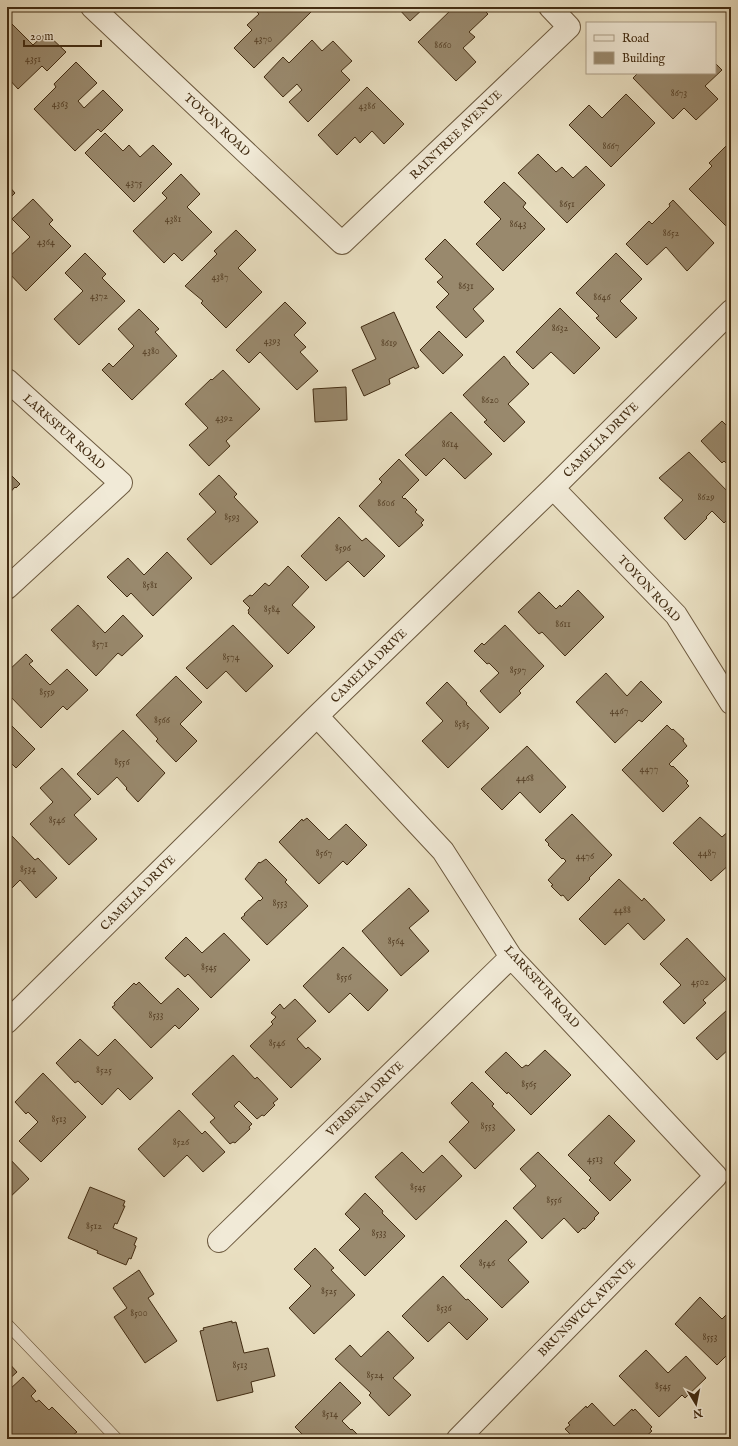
<svg xmlns="http://www.w3.org/2000/svg" width="738" height="1446" font-family="'IM FELL English',serif">
	<style>
		.building { fill: #99896d; stroke: #422c12 }
		.lines { fill: none; stroke-linecap: round; stroke-linejoin: round }
		.service-casing { stroke: #6c593e; stroke-width: 12 }
		.minor-casing { stroke: #6c593e; stroke-width: 24 }
		.service { stroke: #f1ead7; stroke-width: 11 }
		.minor { stroke: #f1ead7; stroke-width: 22 }
		.labels { text-anchor: middle; dominant-baseline: central; stroke-width: 4; stroke-linejoin: round; paint-order: stroke }
		.number-label { font-size: 10px; fill: #584329 }
		.street-label { font-size: 12px; fill: #422c12; stroke: #f1ead7 }
	</style>
	<rect width="100%" height="100%" fill="#e9dfc1"/>
	<filter id="stains"><feTurbulence type="fractalNoise" baseFrequency=".005" numOctaves="4"/><feColorMatrix values="0 0 0 0 .2 0 0 0 0 .09 0 0 0 0 .02 0 0 0 .5 -.17"/></filter>
	<radialGradient id="worn" r=".72"><stop offset=".6" stop-color="#630" stop-opacity="0"/><stop offset="1" stop-color="#630" stop-opacity=".3"/></radialGradient>
	<path class="building" d="M252,7h56l4,4 -58,57 -20,-20 18,-18 -5,-5 12,-11z
		M397,7h28l-15,14z
		M454,7h27l7,7 -19,18 6,5 -12,11 13,14 -20,19 -38,-39z
		M9,21l24,24 13,-12 20,19 -19,19 -5,-5 -24,23 -11,-12v-54z
		M312,40l10,11 11,-10 19,20 -11,10 9,9 -42,42 -19,-20 13,-12 -5,-6 -14,13 -19,-20 19,-20 6,6z
		M76,62l21,21 -19,18 6,7 19,-18 20,20 -22,22 -3,-3 -23,22 -41,-42 22,-22 -2,-3z
		M715,63l7,7 -17,16 13,13 -22,21 -12,-12 -11,11 -40,-41 5,-5h30l1,1 1,-1h45z
		M367,87l37,37 -20,20 -12,-13 -12,12 -5,-6 -18,18 -19,-20z
		M626,94l29,29 -44,44 -42,-42 20,-20 13,13z
		M105,133l18,18 6,-6 11,12 13,-12 19,19 -38,38 -49,-49z
		M730,142l1,2v83l-2,2 -40,-40 23,-23 -3,-3z
		M538,154l18,18 6,-5 11,11 13,-12 19,19 -38,38 -49,-50z
		M181,174l19,20 -13,13 25,25 -30,29 -8,-8 -10,10 -31,-32 34,-33 -5,-5z
		M504,182l22,21 -3,4 22,22 -42,42 -27,-27 25,-25 -17,-17z
		M7,184l8,9 -8,8z
		M33,199l20,21 -4,4 22,22 -45,45 -19,-20v-12l23,-22 -18,-18z
		M673,200l41,43 -27,28 -21,-24 -19,18 -21,-21 23,-23 3,3 18,-18 -1,-2z
		M236,230l20,20 -18,18 24,24 -36,36 -25,-25 2,-2 -18,-15 32,-32 -3,-3z
		M445,239l49,50 -21,20 11,12 -18,17 -30,-31 13,-13 -12,-12 6,-5 -18,-18z
		M85,253l21,21 -4,4 23,23 -46,44 -25,-26 29,-28 -18,-18z
		M616,253l26,26 -22,22 17,17 -21,20 -20,-20 3,-2 -23,-23z
		M285,302l21,21 -12,12 12,12 -6,5 18,19 -21,19 -37,-38 -11,11 -13,-13z
		M560,308l40,40 -26,26 -23,-22 -18,17 -17,-17z
		M139,309l20,20 -4,3 2,2 20,22 -45,44 -30,-30 7,-7 4,4 21,-21 -16,-17z
		M394,312l25,55 -4,2 -1,-2 -25,12 1,5 -26,12 -12,-26 24,-11 -15,-32z
		M439,331l24,24 -20,19 -23,-24z
		M504,356l6,7v1l19,20 -21,20 17,18 -21,20 -20,-20 3,-2 -24,-25z
		M223,370l37,39 -34,32 4,5 -21,20 -20,-21 19,-17 -23,-24 26,-25 1,1z
		M346,387l1,33 -32,2 -2,-33z
		M451,412l41,42 -27,25 -21,-21 -18,18 -21,-21z
		M722,421l9,9v38l-7,-7 -2,2 -21,-22z
		M689,452l42,43v21l-7,7 -12,-12 -6,6 1,1 -22,22 -21,-22 19,-18 -24,-22z
		M399,459l20,21 -17,17 2,2 1,-1 12,12 -2,2 9,8 -3,3 2,2 -24,22 -40,-41 23,-24 -3,-3z
		M7,471l13,13 -4,4 -1,-1 -8,9z
		M219,475l18,19 -3,3 24,25 -47,43 -24,-26 29,-27 -17,-18z
		M339,517l23,24 4,-3 19,18 -21,21 -16,-16 -22,20 -25,-25z
		M167,552l25,26 -39,38 -22,-23 -4,4 -20,-20 21,-19 16,17z
		M288,566l21,21 -17,18 23,22 -27,27 -40,-41 1,-1 -1,-2 2,-2 -7,-7 7,-6 2,1 13,-13 4,3z
		M578,590l26,27 -39,39 -23,-24 -3,2 -21,-22 21,-20 17,17 4,-4 1,2z
		M78,605l27,28 18,-18 20,21 -21,20 -4,-3 -22,23 -45,-46z
		M233,625l40,41 -27,26 -20,-21 -19,18 -21,-21z
		M505,625l39,41 -25,25 2,2 -21,20 -20,-22 19,-18 -10,-10 -2,1 -13,-13 8,-8 2,2z
		M26,654l7,7 -4,3 21,21 17,-16 21,21 -21,20 -4,-4 -22,22 -34,-35v-21z
		M606,673l21,23 14,-15 21,21 -20,20 -3,-2 -24,23 -39,-41z
		M176,676l26,26 -22,22 17,17 -21,21 -20,-21 2,-2 -22,-24z
		M447,682l20,21 -1,1 23,24 -41,40 -26,-27 21,-20 -17,-18z
		M7,721l28,28 -19,19 -9,-9z
		M667,725l5,5 1,-1 11,10 -1,2 4,5 -18,18 3,3 1,-1 15,15 -2,2 3,3 -26,26 -41,-42z
		M123,730l42,43 -27,29 -12,-13 1,-1 -10,-11 -19,18 -21,-21z
		M527,746l39,41 -26,26 -20,-21 -18,18 -21,-21z
		M62,768l29,31 -17,16 23,24 -28,26 -39,-41 23,-22 -13,-14z
		M572,814l40,41 -23,23 1,1 -22,22 -5,-6 -2,1 -10,-10 2,-1 -5,-5 18,-19 -3,-3 -1,1 -14,-14 1,-1 -4,-4z
		M700,817l22,20 9,-8v34l-20,18 -38,-38z
		M307,818l22,22 17,-16 21,21 -20,20 -4,-4 -24,23 -40,-42 23,-23 1,2z
		M12,836l23,24 3,-2 19,20 -21,20 -16,-18 -13,13v-52z
		M266,859l21,21 -2,2 23,24 -41,39 -26,-27 4,-3 -1,-1 15,-14 1,1 3,-3 -18,-19 14,-17 1,1z
		M619,879l23,22 2,-3 21,22 -21,20 -16,-17 -23,22 -26,-26z
		M409,888l20,23 -20,17 20,23 -28,25 -39,-45z
		M224,933l26,27 -39,38 -23,-24 -3,3 -20,-19 21,-21 16,16z
		M687,938l39,41 -23,21 3,3 -22,21 -21,-22 18,-17 -21,-21z
		M343,947l45,43 -20,21 -18,-18 -21,20 -26,-27z
		M139,982l22,22 17,-16 21,21 -20,20 -4,-4 -24,23 -39,-41 3,-2 -1,-2 20,-20 2,2z
		M295,999l21,22 -19,18 9,10 2,-2 13,12 -30,29 -41,-42 23,-22 -2,-2 5,-5 -5,-4 9,-9 4,5z
		M731,1008v39l-14,13 -21,-22 31,-28 1,1z
		M80,1039l18,17 17,-17 38,39 -23,22 -12,-12 -16,17 -24,-24 -3,2 -19,-20z
		M545,1050l26,25 -40,40 -23,-23 -1,2 -22,-22 21,-20 16,16 4,-3 2,1z
		M233,1055l22,24 2,-2 21,22 -5,4 2,2 -11,11 -2,-1 -5,4 -18,-18 -5,5 18,18 -3,3 1,2 -15,14 -2,-1 -3,2 -20,-22 5,-4 -23,-24z
		M43,1073l43,44 -45,45 -22,-21 19,-19 -10,-10 -2,2 -11,-12z
		M472,1082l22,22 -2,2 23,24 -40,39 -26,-27 20,-20 -18,-19z
		M179,1110l23,24 3,-3 20,21 -22,20 -16,-17 -23,22 -26,-28z
		M609,1115l26,26 -21,22 17,17 -21,21 -21,-21 2,-2 -23,-23z
		M402,1152l21,21 19,-18 20,21 -46,44 -41,-43z
		M538,1152l61,61 -5,5 1,1 -10,10 -2,-1 -5,5 -14,-15 -22,21 -29,-31 23,-22 -16,-17z
		M7,1156l22,23 -22,21z
		M90,1187l35,14 -2,5h2l-8,18 -2,-1 -2,5 24,10 -3,7 2,1 -5,13 -2,-1 -3,7 -29,-12 1,-2 -30,-13z
		M365,1193l18,18 -1,2 23,23 -40,40 -26,-26 21,-21 -15,-15z
		M506,1220l21,22 -19,18 21,22 -27,26 -42,-42z
		M315,1248l19,20 -3,2 24,25 -41,39 -25,-26 22,-22 -17,-17z
		M139,1270l15,24 -6,4 29,43 -32,22 -31,-46 13,-9 -14,-20z
		M443,1276l23,24 2,-1 20,20 -21,21 -18,-18 -21,20 -26,-26z
		M700,1297l22,22 9,-9v41l-14,14 -42,-41z
		M232,1321v2l4,-1 8,31 24,-5 7,28 -24,6 2,10 -36,9 -17,-70 4,-1 -1,-2z
		M388,1331l26,27 -21,20 18,17 -22,21 -20,-21 2,-2 -36,-34 15,-14 11,12z
		M646,1350l22,23 18,-17 20,22 -21,20 -3,-3 -23,22 -40,-41z
		M7,1361l10,11 -10,9z
		M23,1377l13,14 -5,5 5,6 3,-2 10,10 3,-3 25,25 -4,3 5,4h-71v-51l2,2z
		M340,1382l21,21 -19,18 9,9 1,-1 10,10h-55l-12,-12z
		M592,1403l22,23 18,-17 1,2 2,-2 17,18 -2,2 2,2 -9,8h-68l-10,-10 5,-4 -2,-2 18,-17 1,2z"/>
	<g class="lines">
		<defs>
			<path id="service" d="M7,1324l110,115"/>
			<path id="minor" d="M92,7l250,236 227,-216 -19,-20
				M7,380l114,103 -114,105
				M553,488l123,127 55,88
				M317,716l126,135 68,106 205,219 -258,263
				M7,1022l310,-306 236,-228 178,-177
				M219,1241l292,-284"/>
		</defs>
		<use href="#service" class="service-casing"/>
		<use href="#minor" class="minor-casing"/>
		<use href="#service" class="service"/>
		<use href="#minor" class="minor"/>
	</g>
	<g class="labels">
		<g class="number-label">
			<text x="263" y="39">4370</text>
			<text x="443" y="45">8660</text>
			<text x="33" y="59">4351</text>
			<text x="679" y="93">8673</text>
			<text x="60" y="104">4363</text>
			<text x="367" y="106">4386</text>
			<text x="611" y="146">8667</text>
			<text x="134" y="183">4375</text>
			<text x="567" y="204">8651</text>
			<text x="173" y="219">4381</text>
			<text x="518" y="224">8643</text>
			<text x="671" y="233">8652</text>
			<text x="46" y="242">4364</text>
			<text x="220" y="277">4387</text>
			<text x="466" y="286">8631</text>
			<text x="99" y="296">4372</text>
			<text x="602" y="297">8646</text>
			<text x="560" y="328">8632</text>
			<text x="272" y="341">4393</text>
			<text x="389" y="343">8619</text>
			<text x="151" y="351">4380</text>
			<text x="490" y="400">8620</text>
			<text x="224" y="418">4392</text>
			<text x="450" y="444">8614</text>
			<text x="706" y="497">8629</text>
			<text x="386" y="503">8606</text>
			<text x="232" y="517">8593</text>
			<text x="343" y="548">8596</text>
			<text x="150" y="585">8581</text>
			<text x="272" y="609">8584</text>
			<text x="563" y="624">8611</text>
			<text x="100" y="644">8571</text>
			<text x="231" y="657">8574</text>
			<text x="518" y="670">8597</text>
			<text x="47" y="692">8559</text>
			<text x="619" y="711">4467</text>
			<text x="162" y="720">8566</text>
			<text x="462" y="724">8585</text>
			<text x="122" y="762">8556</text>
			<text x="649" y="769">4477</text>
			<text x="525" y="778">4468</text>
			<text x="57" y="820">8546</text>
			<text x="324" y="853">8567</text>
			<text x="707" y="853">4487</text>
			<text x="585" y="856">4476</text>
			<text x="28" y="869">8534</text>
			<text x="280" y="903">8553</text>
			<text x="622" y="910">4488</text>
			<text x="396" y="941">8564</text>
			<text x="209" y="967">8545</text>
			<text x="344" y="977">8556</text>
			<text x="700" y="982">4502</text>
			<text x="156" y="1015">8533</text>
			<text x="277" y="1043">8546</text>
			<text x="104" y="1070">8525</text>
			<text x="529" y="1084">8565</text>
			<text x="59" y="1119">8513</text>
			<text x="488" y="1126">8553</text>
			<text x="181" y="1142">8526</text>
			<text x="595" y="1159">4513</text>
			<text x="418" y="1187">8545</text>
			<text x="554" y="1200">8556</text>
			<text x="94" y="1226">8512</text>
			<text x="379" y="1233">8533</text>
			<text x="487" y="1263">8546</text>
			<text x="329" y="1291">8525</text>
			<text x="444" y="1308">8536</text>
			<text x="139" y="1313">8500</text>
			<text x="710" y="1337">8553</text>
			<text x="240" y="1365">8513</text>
			<text x="375" y="1375">8524</text>
			<text x="663" y="1386">8545</text>
			<text x="330" y="1414">8514</text>
		</g>
		<g class="street-label">
			<text transform="translate(217 125) rotate(43)">TOYON ROAD</text>
			<text transform="translate(456 135) rotate(-44)">RAINTREE AVENUE</text>
			<text transform="translate(64 432) rotate(42)">LARKSPUR ROAD</text>
			<text transform="translate(601 440) rotate(-45)">CAMELIA DRIVE</text>
			<text transform="translate(649 589) rotate(47)">TOYON ROAD</text>
			<text transform="translate(369 666) rotate(-44)">CAMELIA DRIVE</text>
			<text transform="translate(138 893) rotate(-45)">CAMELIA DRIVE</text>
			<text transform="translate(542 987) rotate(48)">LARKSPUR ROAD</text>
			<text transform="translate(365 1099) rotate(-44)">VERBENA DRIVE</text>
			<text transform="translate(587 1308) rotate(-45)">BRUNSWICK AVENUE</text>
		</g>
	</g>
	<rect width="738" height="1446" fill="none" stroke="#e9dfc1" stroke-width="24"/>
	<rect x="8" y="8" width="722" height="1430" fill="none" stroke="#422c12" stroke-width="2"/>
	<rect x="12" y="12" width="714" height="1422" fill="none" stroke="#422c12"/>
	<rect x="586" y="22" width="130" height="52" fill="#f1ead7" stroke="#ab9e88"/>
	<rect x="594" y="35" width="20" height="6" fill="#f1ead7" stroke="#ab9e88"/>
	<text x="622" y="42" font-size="12" fill="#422c12">Road</text>
	<rect x="594" y="52" width="20" height="12" fill="#99896d" stroke="#ab9e88"/>
	<text x="622" y="62" font-size="12" fill="#422c12">Building</text>
	<g transform="translate(696 1404) rotate(170)" stroke="#f1ead7" stroke-width="3" paint-order="stroke">
	<path d="M0-3L7 15L0 10L-7 15Z" fill="#422c12"/>
	<text y="-6" font-size="11" font-weight="bold" text-anchor="middle" fill="#422c12">N</text>
	</g>
	<path d="M24 40v6h77v-6" fill="none" stroke="#422c12" stroke-width="2"/>
	<text x="30" y="40" font-size="12" fill="#422c12" stroke="#f1ead7" stroke-width="3" paint-order="stroke">20 m</text>
	<rect width="100%" height="100%" filter="url(#stains)"/>
	<rect width="100%" height="100%" fill="url(#worn)"/>
</svg>
